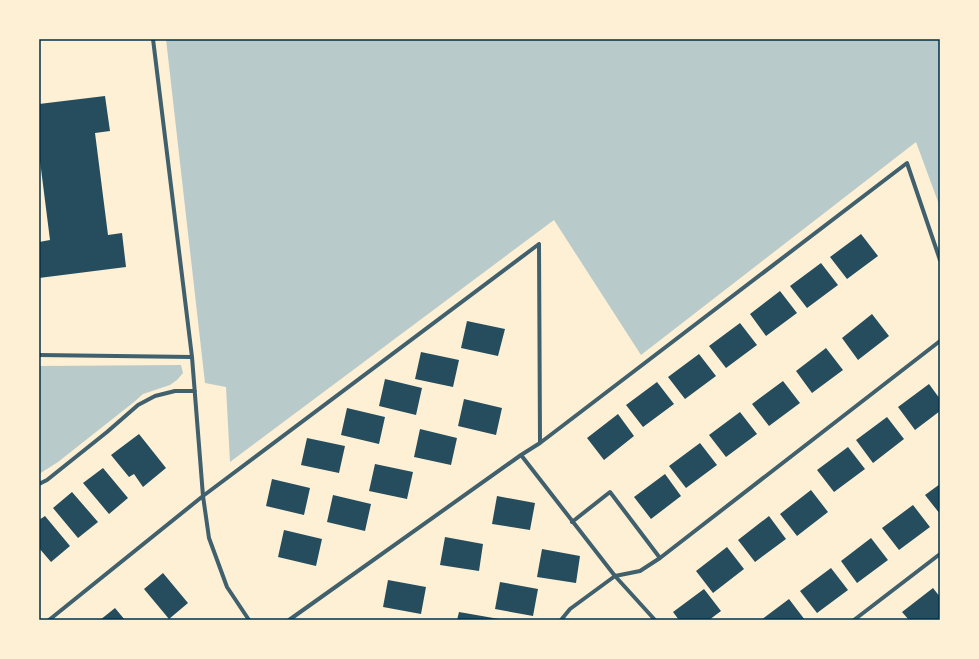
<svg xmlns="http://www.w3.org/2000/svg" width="979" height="659" font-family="'Space Grotesk',sans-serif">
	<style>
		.green { fill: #b9caca }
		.building { fill: #264d5e }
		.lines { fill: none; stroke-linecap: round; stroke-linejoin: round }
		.minor { stroke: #3f606c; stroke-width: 4 }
		.neatline { fill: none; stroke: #003049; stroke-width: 1.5 }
	</style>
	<rect width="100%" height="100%" fill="#fdf0d5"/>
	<path class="green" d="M166,39h774v168l-24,-65 -275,213 -87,-135 -324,242 -4,-75 -21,-4z
		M181,365l2,8 -6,7 -7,5 -27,9 -9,8 -76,60 -19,12v-108z"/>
	<path class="building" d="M105,96l5,35 -15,2 13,102 14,-2 4,34 -87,11v-36l11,-2 -11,-87v-49z
		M861,234l17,22 -31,23 -17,-22z
		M821,263l17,22 -31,23 -17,-22z
		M780,291l17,22 -31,23 -16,-22z
		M872,314l17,22 -31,24 -16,-22z
		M467,321l38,8 -7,27 -37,-8z
		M740,323l17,22 -31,23 -17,-22z
		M826,348l17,22 -31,23 -16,-22z
		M421,352l38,8 -6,27 -38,-8z
		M699,354l17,22 -31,23 -17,-22z
		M385,379l37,9 -6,27 -37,-9z
		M783,381l17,22 -31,23 -17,-22z
		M657,382l17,22 -31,23 -17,-22z
		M929,384l11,15v12l-25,19 -17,-23z
		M464,399l38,9 -6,27 -38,-9z
		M347,408l38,9 -6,27 -38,-9z
		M740,412l17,22 -31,23 -17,-22z
		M618,414l16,22 -30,24 -17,-22z
		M887,417l17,22 -31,24 -17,-23z
		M420,429l37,9 -6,27 -37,-8z
		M139,434l27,34 -23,19 -9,-13 -5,3 -18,-22z
		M307,438l38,8 -6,27 -38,-8z
		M700,443l17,22 -31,23 -17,-22z
		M848,447l17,22 -31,23 -17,-22z
		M375,464l38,8 -6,27 -38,-8z
		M103,468l25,30 -19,16 -26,-31z
		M665,474l16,22 -30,23 -17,-22z
		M272,479l38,9 -6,27 -38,-9z
		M940,484v30l-15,-19z
		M811,490l17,22 -31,24 -17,-22z
		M72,492l26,30 -20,16 -25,-30z
		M333,495l38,9 -6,27 -38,-9z
		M497,496l38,7 -5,27 -38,-6z
		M913,505l17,22 -31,23 -17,-22z
		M45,516l25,30 -19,16 -12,-14v-28z
		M769,516l17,23 -31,23 -17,-22z
		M284,530l38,9 -6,27 -38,-9z
		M445,537l38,7 -4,27 -39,-6z
		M871,538l17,22 -31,23 -16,-22z
		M727,547l17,22 -31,24 -17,-22z
		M542,549l38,7 -4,27 -39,-6z
		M831,568l17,22 -31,23 -17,-22z
		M163,573l25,30 -19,16 -25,-30z
		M388,580l38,7 -5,27 -38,-7z
		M500,582l38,7 -5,27 -38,-7z
		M933,588l7,9v21l-3,2h-28l-7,-8z
		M704,589l17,22 -12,9h-30l-6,-8z
		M789,599l16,21h-44z
		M115,608l10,12h-25z
		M459,612l40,7v1h-42z"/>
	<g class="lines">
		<path class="minor" d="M153,39l39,318 11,139 6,42 18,49 22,33
			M539,244l1,199
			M39,355l153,2
			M521,455l94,121 40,44
			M39,484l8,-4 60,-48 31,-27 17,-9 20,-5h20
			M572,522l38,-30 50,66
			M49,620l154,-124 336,-252
			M289,620l232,-165 19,-12 367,-280 33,97
			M561,620l9,-11 45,-33 25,-5 20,-13 280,-217
			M854,620l86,-66"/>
	</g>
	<rect width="979" height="659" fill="none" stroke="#fdf0d5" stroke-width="80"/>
	<rect x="40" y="40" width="899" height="579" class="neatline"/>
</svg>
